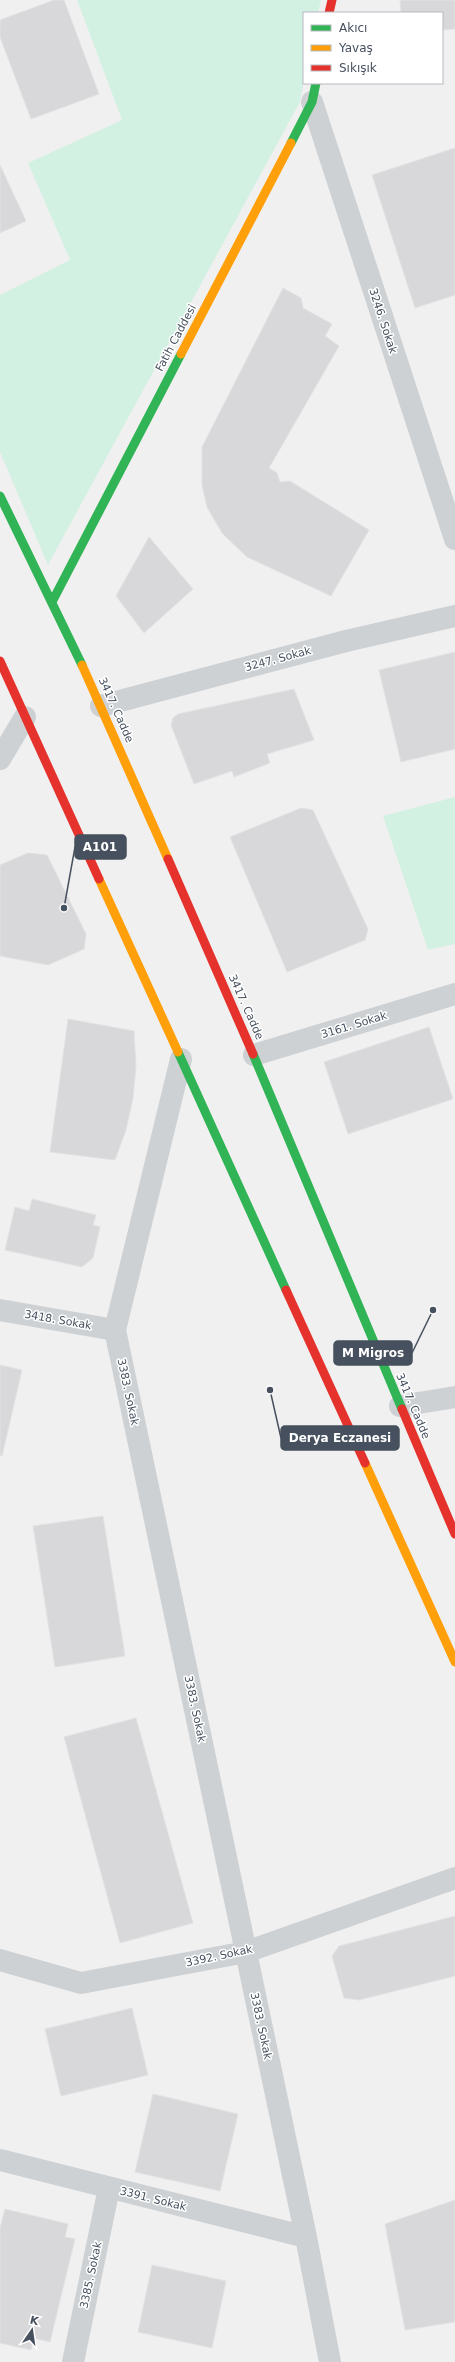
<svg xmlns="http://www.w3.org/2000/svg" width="455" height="2362" font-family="'DejaVu Sans',sans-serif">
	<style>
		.green { fill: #d3f1e2 }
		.building { fill: #d8d8db; stroke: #e2e2e3 }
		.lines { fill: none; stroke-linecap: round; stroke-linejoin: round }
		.street { stroke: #ced1d4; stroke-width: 22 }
		.fast { stroke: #30b455; stroke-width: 9 }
		.slow { stroke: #ff9f0a; stroke-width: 9 }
		.jam { stroke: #e5322d; stroke-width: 9 }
		.labels { text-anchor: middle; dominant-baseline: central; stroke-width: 3; stroke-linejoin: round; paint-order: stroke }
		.street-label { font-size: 11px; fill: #46505e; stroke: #fff }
		.leader { fill: none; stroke: #46505e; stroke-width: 1.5 }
		.callout-dot { fill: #46505e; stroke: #fff; stroke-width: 1.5 }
		.callout { fill: #46505e; stroke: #46505e; stroke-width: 1.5 }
		.callout-label { font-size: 12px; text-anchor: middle; font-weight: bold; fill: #fff }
	</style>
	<rect width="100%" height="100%" fill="#f1f0f0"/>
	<path class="green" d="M77,0h244l-3,13h-14v67l-4,22 -252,463 -48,-113v-157l70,-35 -42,-97 94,-43z
		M455,797v147l-27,6 -45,-134z"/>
	<path class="building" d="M54,0h10l35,94 -68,25 -31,-82v-17z
		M400,0h55v29l-13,1v-17h-41z
		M455,148v147l-40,13 -43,-133z
		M0,165l26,56 -26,12z
		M283,288l18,10 2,10 29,16 -7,12 14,10 -70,122 8,5 3,9 10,-1 79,49 -38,66 -84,-39 -25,-24 -15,-26 -5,-22v-38z
		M149,537l44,52 -49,44 -28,-37z
		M455,652v97l-54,13 -22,-92z
		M294,689l20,51 -47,14 3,9 -36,14 -2,-6 -38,13 -23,-59 2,-7 5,-4z
		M301,808l12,2 55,119 -3,11 -78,32 -57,-135z
		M28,853l19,2 39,79 -2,15 -36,16 -48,-9v-91z
		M68,1019l66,12 2,35 -3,32 -7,32 -11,30 -65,-8z
		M429,1027l24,72 -105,35 -24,-72z
		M32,1199l64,16 -3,10 7,2 -7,31 -11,9 -77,-17 10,-43 14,4z
		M0,1365l22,5 -20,86 -2,-1z
		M103,1516l22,140 -70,11 -22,-141z
		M136,1718l57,205 -73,20 -56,-206z
		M455,1916v60l-96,24 -15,-2 -12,-42 7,-10z
		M132,2008l16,67 -87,21 -16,-67z
		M153,2094l85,20 -18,77 -85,-19z
		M455,2200v122l-50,8 -20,-106z
		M5,2209l63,15 -3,13 10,2 -25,103 -16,-4 -3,12 -31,-7v-115z
		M152,2265l74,16 -14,67 -74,-16z"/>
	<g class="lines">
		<path class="street" d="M312,102l143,437
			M101,706l245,-65 109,-25
			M0,759l25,-42
			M254,1055l201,-61
			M181,1059l-66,271 191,907 24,125
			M0,1310l115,20
			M400,1406l55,-9
			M0,1960l81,23 165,-31 209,-74
			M0,2160l306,77
			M73,2362l36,-174"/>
		<path class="fast" d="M291,143l21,-41 4,-19
			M0,496l82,169
			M52,602l129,-248
			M178,1052l108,238
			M253,1054l149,355"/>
		<path class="slow" d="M181,354l110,-211
			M82,665l86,194
			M99,879l79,173
			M365,1463l90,199"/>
		<path class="jam" d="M329,13l3,-13
			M0,661l99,218
			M168,859l85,195
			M286,1290l79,173
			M402,1409l53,125"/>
	</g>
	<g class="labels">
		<g class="street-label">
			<text transform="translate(383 321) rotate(72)">3246. Sokak</text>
			<text transform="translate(176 338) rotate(-62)">Fatih Caddesi</text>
			<text transform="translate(278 659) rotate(-15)">3247. Sokak</text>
			<text transform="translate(116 710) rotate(66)">3417. Cadde</text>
			<text transform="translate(246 1007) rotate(66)">3417. Cadde</text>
			<text transform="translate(354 1025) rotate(-17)">3161. Sokak</text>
			<text transform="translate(58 1320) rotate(10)">3418. Sokak</text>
			<text transform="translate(128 1392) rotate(78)">3383. Sokak</text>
			<text transform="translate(413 1406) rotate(67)">3417. Cadde</text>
			<text transform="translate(195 1709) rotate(78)">3383. Sokak</text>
			<text transform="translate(219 1956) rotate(-12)">3392. Sokak</text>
			<text transform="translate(261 2026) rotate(78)">3383. Sokak</text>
			<text transform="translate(153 2199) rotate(14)">3391. Sokak</text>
			<text transform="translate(91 2275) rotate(-78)">3385. Sokak</text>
		</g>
	</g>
	<path class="leader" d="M64 908L75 847M433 1310L412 1353M270 1390L281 1438"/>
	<g class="callout-dot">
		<circle cx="64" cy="908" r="4"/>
		<circle cx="433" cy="1310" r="4"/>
		<circle cx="270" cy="1390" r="4"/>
	</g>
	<g class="callout">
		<rect x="75" y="835" width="51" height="24" rx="4"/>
		<rect x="334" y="1341" width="78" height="24" rx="4"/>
		<rect x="281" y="1426" width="118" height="24" rx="4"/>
	</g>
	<g class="callout-label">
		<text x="100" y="851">A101</text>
		<text x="373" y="1357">M Migros</text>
		<text x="340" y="1442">Derya Eczanesi</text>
	</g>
	<rect x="303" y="12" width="140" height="72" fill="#ffffff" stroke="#b5b9bf"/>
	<rect x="311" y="25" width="20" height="6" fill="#30b455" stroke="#b5b9bf"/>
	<text x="339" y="32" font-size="12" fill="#46505e">Akıcı</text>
	<rect x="311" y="45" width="20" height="6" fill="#ff9f0a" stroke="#b5b9bf"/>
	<text x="339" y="52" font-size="12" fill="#46505e">Yavaş</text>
	<rect x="311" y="65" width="20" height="6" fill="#e5322d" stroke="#b5b9bf"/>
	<text x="339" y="72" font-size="12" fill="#46505e">Sıkışık</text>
	<g transform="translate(32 2330) rotate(13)" stroke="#ffffff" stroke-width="3" paint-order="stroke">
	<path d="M0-3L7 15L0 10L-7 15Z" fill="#46505e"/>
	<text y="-6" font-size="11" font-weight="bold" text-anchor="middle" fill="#46505e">K</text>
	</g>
</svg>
